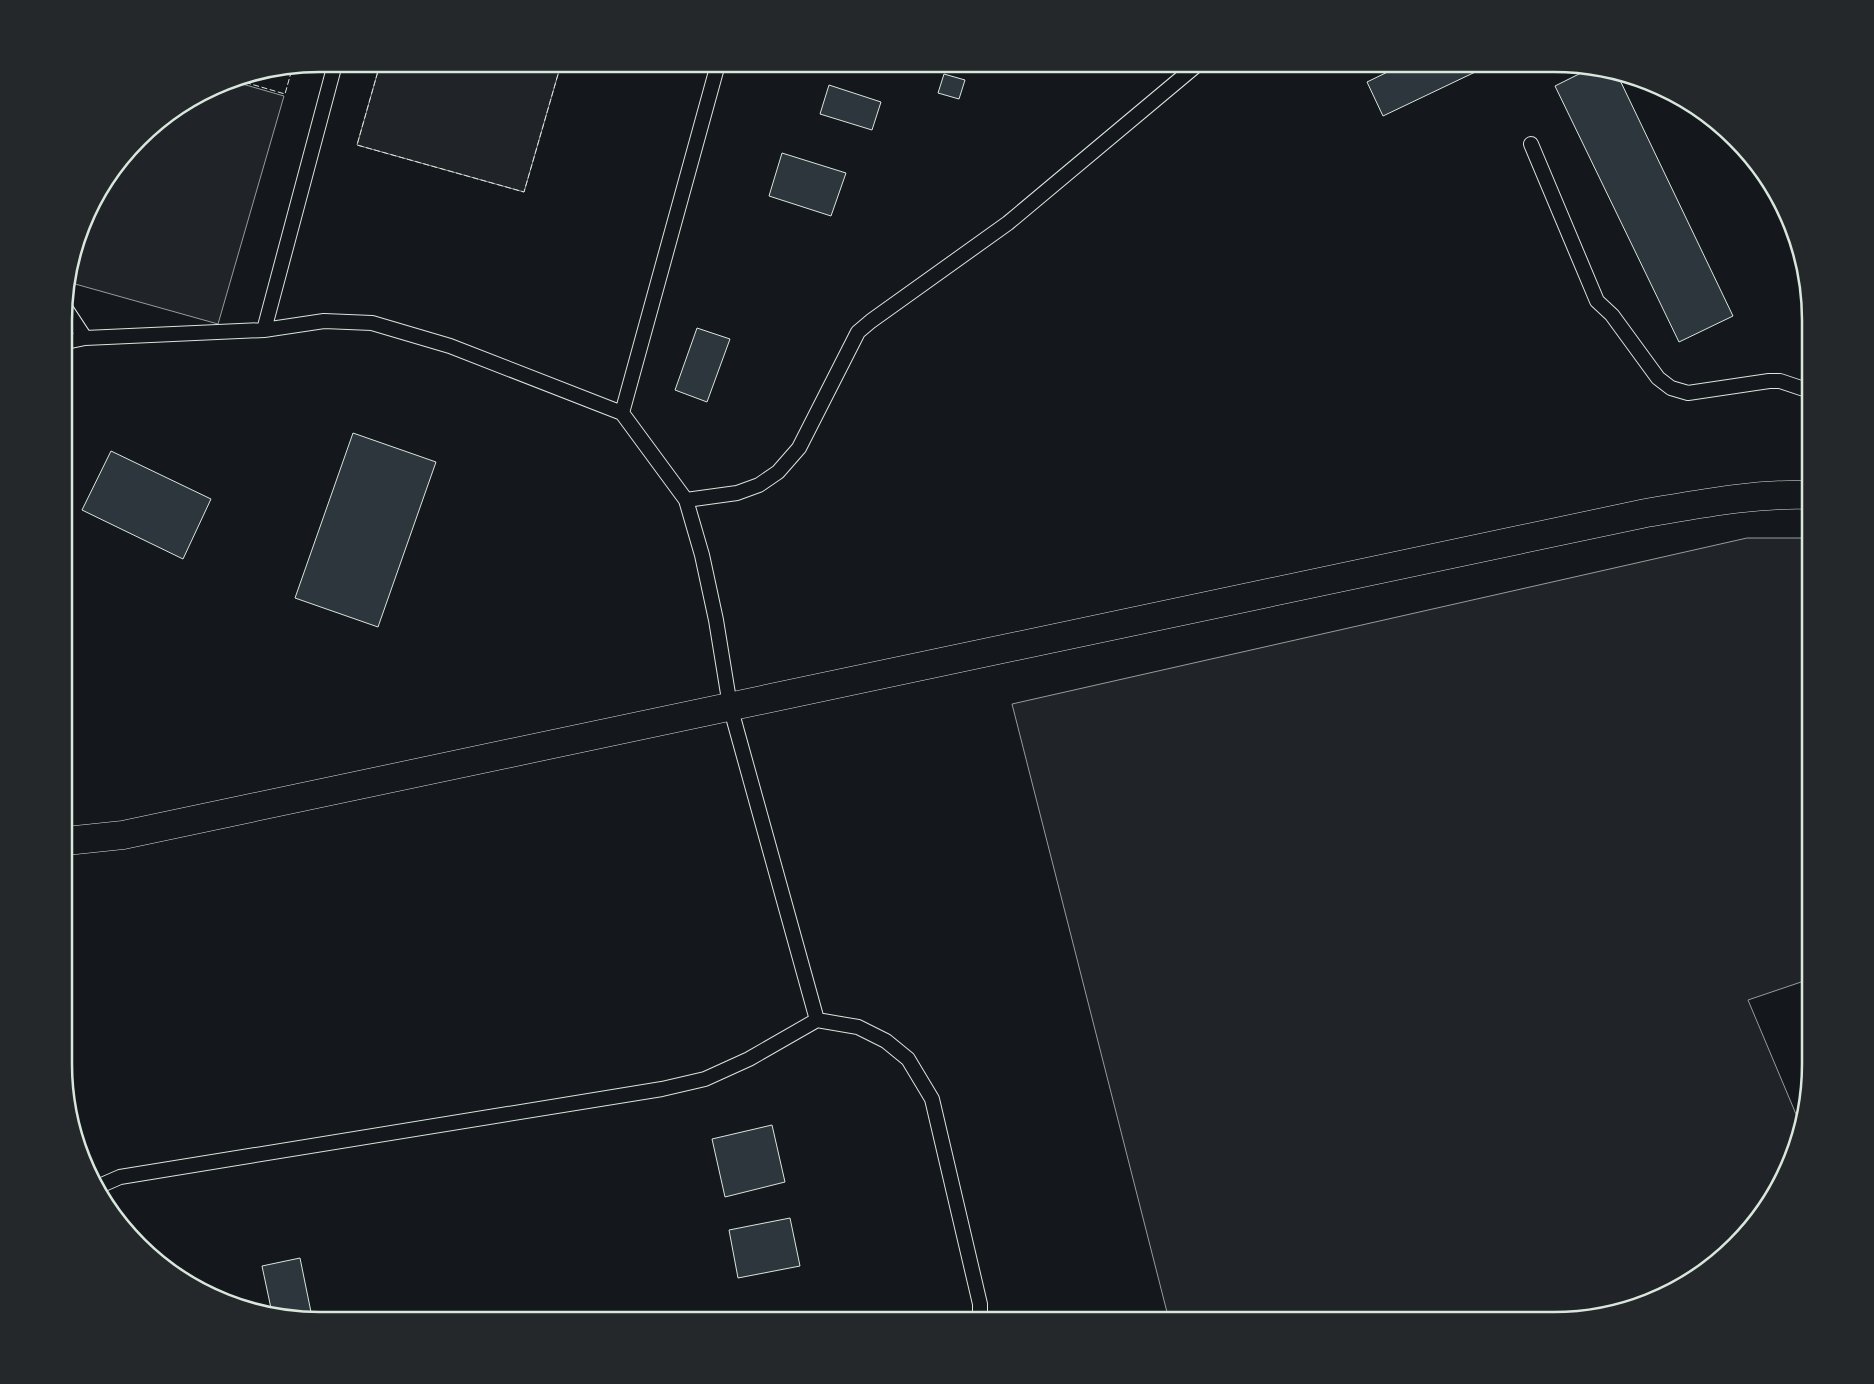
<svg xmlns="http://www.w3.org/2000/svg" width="1874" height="1384" font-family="Helvetica,sans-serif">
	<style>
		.green { fill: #202428; stroke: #939e99 }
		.building { fill: #2c363c; stroke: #d8e6dc }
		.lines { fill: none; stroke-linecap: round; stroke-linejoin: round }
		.service-casing { stroke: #d8e6dc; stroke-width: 16 }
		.minor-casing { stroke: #d8e6dc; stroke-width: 29 }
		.service { stroke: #14181c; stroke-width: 14 }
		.minor { stroke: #14181c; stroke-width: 28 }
		.fence { stroke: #d8e6dc; stroke-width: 1; stroke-dasharray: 6 2.5; stroke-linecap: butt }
		.rim { fill: none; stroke: #d8e6dc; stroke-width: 2.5 }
	</style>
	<rect width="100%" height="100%" fill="#14181c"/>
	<path class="green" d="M380,64h181l-37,128 -167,-47z
		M232,81l52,15 -66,228 -150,-42 22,-75 61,-79 71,-45z
		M1747,538h63v441l-62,21 53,126 -4,20 -40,74 -47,47 -43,27 -47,18 -66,8h-385l-157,-616z"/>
	<path class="building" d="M1358,64h14l-11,6z
		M1404,64h88l-109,52 -16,-34z
		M1591,68l26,6 116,242 -54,26 -124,-256z
		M944,74l21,6 -6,19 -21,-6z
		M829,85l52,17 -9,28 -52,-16z
		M782,153l64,20 -15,43 -62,-20z
		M697,328l33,11 -23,63 -32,-12z
		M353,433l83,29 -58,165 -83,-29z
		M111,451l100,48 -28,60 -101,-49z
		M772,1125l13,57 -60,15 -13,-58z
		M790,1218l10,48 -62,12 -9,-48z
		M300,1258l12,59 -10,2 -30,-6 -10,-47z"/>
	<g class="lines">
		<defs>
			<path id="service" d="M1531,144l66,157 15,14 46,63 13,10 17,5 81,-12h11l30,10
				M66,309l19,29
				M264,330l71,-266
				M66,342l19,-4 179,-8 60,-9 48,2 78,23 172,67 64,87 16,55 14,65 14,86 87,314
				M622,413l96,-349
				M686,500l51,-7 22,-8 19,-13 21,-24 59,-116 13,-11 137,-98 190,-159
				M97,1187l23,-10 542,-88 43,-10 44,-20 68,-39 41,7 28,14 22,18 24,40 48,205v16"/>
			<path id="minor" d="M66,841l57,-6 1523,-322c54,-9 109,-20 164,-18"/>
		</defs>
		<use href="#service" class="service-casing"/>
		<use href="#minor" class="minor-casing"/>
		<use href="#service" class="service"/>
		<use href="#minor" class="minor"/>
		<path class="fence" d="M380,64l-23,81 167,47 37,-128
			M237,80l48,14 7,-25"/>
	</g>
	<path d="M0 0H1874V1384H0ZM320 72H1554A248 248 0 0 1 1802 320V1064A248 248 0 0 1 1554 1312H320A248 248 0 0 1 72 1064V320A248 248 0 0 1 320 72Z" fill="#24282b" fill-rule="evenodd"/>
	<path class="rim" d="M320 72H1554A248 248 0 0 1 1802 320V1064A248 248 0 0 1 1554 1312H320A248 248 0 0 1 72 1064V320A248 248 0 0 1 320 72Z"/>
</svg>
